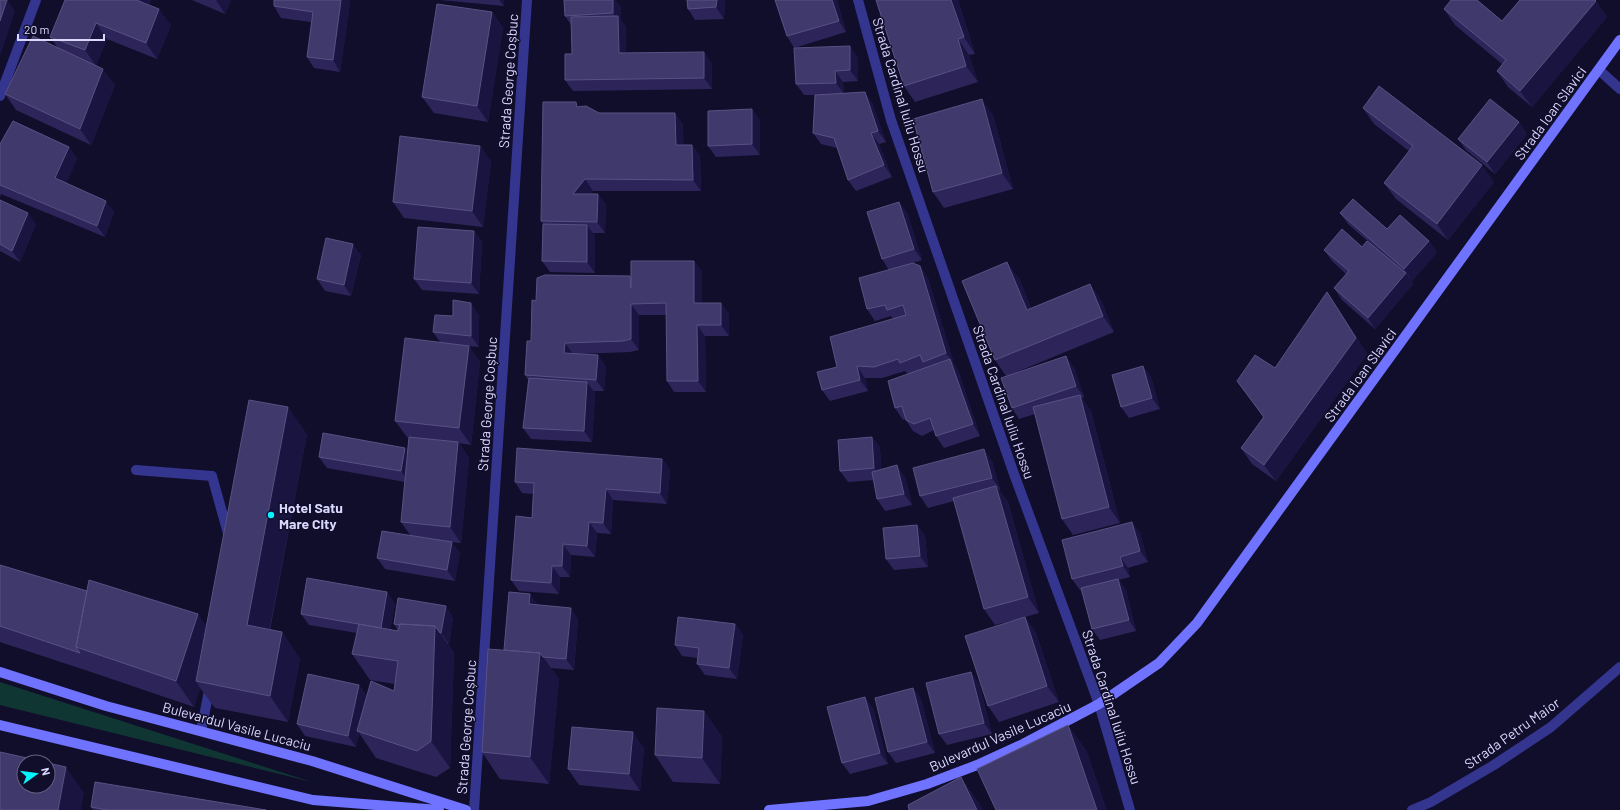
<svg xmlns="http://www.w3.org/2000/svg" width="1620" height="810" font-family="Barlow,sans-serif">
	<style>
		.green { fill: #103633 }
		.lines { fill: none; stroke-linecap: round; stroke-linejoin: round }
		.minor { stroke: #34358f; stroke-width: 10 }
		.secondary { stroke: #6f73ff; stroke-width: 10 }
		.wall { fill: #2d255a }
		.shaded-wall { fill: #1a1440 }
		.building { fill: #40396c; stroke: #585283 }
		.poi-dot { fill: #04f3ff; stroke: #110e2b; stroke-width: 1.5 }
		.labels { text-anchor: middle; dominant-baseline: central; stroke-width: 3; stroke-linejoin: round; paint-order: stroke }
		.street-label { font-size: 14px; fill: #dbd8ff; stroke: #110e2b }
		.poi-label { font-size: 14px; font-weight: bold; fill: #dbd8ff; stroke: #110e2b; text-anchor: start }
	</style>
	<rect width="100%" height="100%" fill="#110e2b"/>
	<path class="green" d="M0,682l312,100 -312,-77z"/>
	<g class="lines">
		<path class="minor" d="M858,0l33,120 123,354 85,230 31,106
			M1599,70l21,19
			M0,96l36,-96
			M136,470l76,6 17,61
			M201,731l9,-45
			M474,810l53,-810
			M1412,810l19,-8 63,-37 57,-38 69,-60"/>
		<path class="secondary" d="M0,672l106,34 206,55 154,49
			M0,725l313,75 126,10
			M769,810l99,-9 59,-17 50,-19 46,-21 76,-40 60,-41 38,-40 423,-583"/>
	</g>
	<path class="wall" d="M65,0h86l-2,5 22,20 -14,34 -50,-20 -11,26 19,20 -24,60 -75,-35 -11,-16 53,-46 -8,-11z
		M192,0h39l-6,14z
		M274,0h75l1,2 -10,70 -26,-4 -7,-11 4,-35 -30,-4 -7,-12z
		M440,0h64v6z
		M564,0h51l6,7v13l5,7v26l86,10v26l-139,2 -8,-11 7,-26v-28l-7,-10z
		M687,0h38l-1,19 -29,1 -7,-11z
		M837,0l9,32 -52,16 -7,-12z
		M876,0h82l17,54 -6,1 9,27 -63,20 -11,-16z
		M1596,1l11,16 -75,90 -24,-20 -11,-16 5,-7 -47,-39 -11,-16 58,12z
		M492,12l11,16 -15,94 -54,-9 -12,-16z
		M858,57v24l-15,1 1,11 21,-1 7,11 14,39 -7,2 13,33 -36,14 -8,-11 -11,-32 -16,-4 -8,-11 7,-38h-16l-8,-11z
		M579,107l20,6 84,11v21h9l8,11 1,35h-108l-2,3h7l8,11 -1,28h-12l2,3v37l-45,-1 -8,-11 1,-37 -2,-3z
		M1363,108l131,74 -46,58 -52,-41 -12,-16 25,-32 -35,-27z
		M993,115l20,74 -69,19 -11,-16z
		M760,120v35l-44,2 -8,-11z
		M1519,122l8,12 -32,40 -29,-24 -8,-11z
		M0,144l69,3 8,12 -11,24 48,29 -9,25 -104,-43 -1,3z
		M480,146l11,16 -8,65 -79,-9 -11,-16z
		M0,200l36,24 -16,38 -20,-11z
		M899,202l8,11 15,47 -16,5 14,1 8,12 26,86 4,6 22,66 -36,12 -8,-12 -2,-6 -12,6 -9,-5 -8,-12 -2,1 -8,-12 13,-34 -3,-3 -23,7h-17l3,13 -38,10 -8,-11 15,-23 56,-48 -2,-3 -16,5 -8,-12 22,-39 -7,-11z
		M1340,213l47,16 42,12 8,11 -25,29 -3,-4 4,7 -38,45 -33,-29 -8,-12 12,-14 -14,-13 -8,-11 38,-3 8,-4 -22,-19z
		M474,231l8,11 -3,52 -57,-4 -8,-11z
		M361,255l-10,41 -26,-5 -8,-12z
		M694,261l8,11v31h19l8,11v22h-24l1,56h-32l-7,-11 -1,-66h-27v35l-9,2 -52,2 20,1 8,12 -2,24h-11l2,2 -3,49 -61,-3 -8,-11 5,-48 -3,-5 6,-34 5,-40 94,-25 1,2z
		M1019,278l12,30 70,-8 13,32 -107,44 67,-9 10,30 -2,1 9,13 29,112 -47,12 -11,-16 -27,-105 -16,5 -7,-11 -6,-32 -11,-16z
		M1338,308l29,46 -91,127 -24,-17 -11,-16 22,-31 -26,-36 38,-13z
		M479,315v32l-10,-1 11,16 -9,83 -12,-2 10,15 -8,85 -10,-1 9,11 -5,28 -70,-12 -8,-11 33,-23 -9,-13 4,-40 -78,-14 -8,-11 88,-5 2,-14 -2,-1 -12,-16 45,-79 -7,-10 20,-16z
		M1143,366l8,11 9,32 -31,9 -8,-11z
		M307,434l-37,196 12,2 18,27 -12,63 -73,-14 -15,-20 -6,19 -100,-34 -94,-31v-77l207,62z
		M872,437l8,11 1,21 24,8 7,28 -27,6 -8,-12 -3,-19 -26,2 -8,-11z
		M662,459l8,11 -3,34 -54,-4 -2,34 -14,-1 -2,24 -24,-2 -1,22h-10l-1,17 -40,-3 -8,-11 21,-62 1,-24 -11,-1 -7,-11z
		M992,461l8,28 -1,1 9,12 31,111 -14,4 11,16 23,69 -60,20 -11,-16 26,-86 -19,5 -11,-16 -30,-108 -26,7 -8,-12z
		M917,525l8,11 3,31 -34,3 -8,-11z
		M1140,533l8,29 -20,6 2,9 -11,3 7,10 10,41 -36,9 -8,-11 -11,-39h-1l-8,-11z
		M387,592l8,12 -5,26 8,1 -4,-7 59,-7 -4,27h-1l6,9 -4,115 -14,9 -60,-19 -17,-25 -3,14 -51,-11 -8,-12 62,-39 8,11 27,-5 1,-7 -25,-4 -18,-26 5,-21 -48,-8 -8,-11z
		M537,605l41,14 -4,51 -23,-2 8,11 -10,105 -49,-5 -18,-27 22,-102z
		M735,624l8,11 -6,44 -32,-4 -8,-11 1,-6 -16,-2 -7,-11z
		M979,683l13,51 -45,11 -8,-11z
		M913,688l8,11 14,54 -39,10 -8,-11z
		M873,708l15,56 -38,10 -8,-11z
		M704,711l18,26 -2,47 -47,-2 -18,-27z
		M644,748l-4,43 -61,-6 -11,-16z
		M91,807l175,3h-173z"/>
	<path class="shaded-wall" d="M7,0l8,11 -15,45v-35z
		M140,0h11l-4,9z
		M216,0h15l-6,14z
		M341,0h8l1,2 -10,70 -7,-12z
		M499,0h5v6z
		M611,0h4l6,7v13l5,7v37l-7,-11 -1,-33 -5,-7z
		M717,0h8l-1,19 -8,-12z
		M832,0h5l9,32 -7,-11z
		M951,0h7l17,54 -11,-17z
		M1596,1l11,16 -75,90 -12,-16z
		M159,9l12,16 -14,34 -11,-16z
		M492,12l11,16 -15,94 -11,-16z
		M96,23l11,16 -11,27 -11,-16z
		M958,39l11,16 9,27 -12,-16z
		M850,46l8,11v24l-8,-11z
		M704,52l8,11v26l-8,-11z
		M103,69l12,16 -24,60 -11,-16z
		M835,71l8,11 1,12 -8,-11z
		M865,92l7,11 14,39 -8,-11z
		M982,99l11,16 20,74 -11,-16z
		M752,109l8,11v35l-8,-11z
		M675,113l8,11 1,32 -8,-11z
		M1519,122l8,12 -32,40 -8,-12z
		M871,133l8,11 13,33 -8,-12z
		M692,145l8,11 1,35 -8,-11z
		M480,146l11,16 -8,65 -11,-16z
		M69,147l8,12 -14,31 -8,-12z
		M1482,165l12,17 -46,58 -11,-16z
		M585,179l8,12 -12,14 -8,-11z
		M598,194l8,11 -1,28 -8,-11z
		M106,201l8,11 -9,25 -8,-11z
		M899,202l8,11 15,47 -8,-11z
		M28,213l8,11 -16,38 -8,-11z
		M587,225l8,11v37l-8,-11z
		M474,231l8,11 -3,52 -8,-11z
		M1429,241l8,11 -25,29 -8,-12z
		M353,244l8,11 -10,41 -7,-11z
		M694,261l8,11v42l-8,-11z
		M1007,262l12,16 19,48 -11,-16z
		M920,266l8,12 26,86 -8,-11z
		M1406,273l7,11 -38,45 -7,-11z
		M1090,284l11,16 13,32 -11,-16z
		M1327,292l11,16 29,46 -91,127 -12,-16z
		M471,303l8,12v32l-8,-11z
		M721,303l8,11v22l-8,-11z
		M631,304l8,11v35l-8,-11z
		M697,325l8,11 1,56 -8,-11z
		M565,343l8,11 -9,-1z
		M469,346l11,16 -9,83 -12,-17z
		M598,355l8,12 -2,24 -8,-11z
		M1066,356l8,11 10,30 -8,-11z
		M950,359l8,11 22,66 -7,-12z
		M857,366l8,12 3,13 -8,-11z
		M1143,366l8,11 9,32 -8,-11z
		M587,382l8,11 -3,49 -8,-11z
		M1080,395l11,16 29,112 -11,-16z
		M288,407l19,27 -42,218 -18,-27z
		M872,437l8,11 2,31 -8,-11z
		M458,442l11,16 -8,85 -11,-16z
		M405,448l7,11 -3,23 -8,-11z
		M984,449l8,12 8,28 -8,-11z
		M662,459l8,11 -3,34 -7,-11z
		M897,465l8,12 7,28 -8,-11z
		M996,486l12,16 31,111 -11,-16z
		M606,489l7,11 -2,34 -8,-11z
		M589,522l8,11 -2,24 -8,-11z
		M1132,522l8,11 8,29 -8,-11z
		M917,525l8,11 3,31 -8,-11z
		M452,542l8,11 -5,28 -8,-11z
		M563,544l8,11 -1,22 -8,-11z
		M1120,557l8,11 2,9 -7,-11z
		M552,566l8,11 -1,17 -8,-11z
		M1118,579l8,11 10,41 -7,-11z
		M387,592l8,12 -6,35 -8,-11z
		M530,594l8,11 -9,-1z
		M446,606l7,11 -4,27 -8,-11z
		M571,608l7,11 -4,51 -8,-11z
		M198,614l18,26 -20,41 4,7 -6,19 -18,-26z
		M1025,617l11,16 23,69 -12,-16z
		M735,624l8,11 -6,44 -8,-11z
		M435,626l19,27 -4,115 -19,-27z
		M282,632l18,27 -12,63 -18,-26z
		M540,653l19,26 -10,105 -19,-27z
		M971,672l8,11 13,51 -8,-11z
		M359,685l8,11 -10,35 2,2 -3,14 -8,-11z
		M913,688l8,11 14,54 -8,-11z
		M865,697l8,11 15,56 -8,-11z
		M704,711l18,26 -2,47 -18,-26z
		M1068,725l19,26 20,59h-10z
		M633,732l11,16 -4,43 -11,-17z
		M66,767l18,26 -3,17h-23z
		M961,777l19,27 3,6h-6z"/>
	<path class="building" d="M0,0h7l-7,21z
		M65,0h71l23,9 -13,34 -50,-20 -11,27 -35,-13z
		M274,0h67l-8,60 -26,-3 6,-45 -39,-6z
		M564,0h49v13l-48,3z
		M687,0h30l-1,7 -28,2z
		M775,0h57l7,21 -52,15z
		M876,0h75l13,37 -6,2 8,27 -62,20z
		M1451,0h26l25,21 18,-21h75l1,1 -76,90 -23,-20 9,-11 -62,-51z
		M437,4l55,8 -15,94 -55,-9z
		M618,16l1,37 85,-1v26l-139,2v-26h7l-1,-37z
		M33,36l70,33 -23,60 -75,-35z
		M850,46v24l-15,1 1,12 -40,1 -2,-36z
		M1379,86l103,79 -45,59 -53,-41 29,-37 -50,-38z
		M865,92l13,39 -7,2 13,32 -36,15 -14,-42 -21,-5 2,-38z
		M982,99l20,74 -69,19 -20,-73z
		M1490,99l29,23 -32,40 -29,-23z
		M543,102h33l1,5 9,-1 13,7h76l1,32h16l1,35 -108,-1 -12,15h25l-1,28 -56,-1z
		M752,109v35l-44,2v-35z
		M13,121l56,26 -14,31 51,23 -9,25 -97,-41v-41z
		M400,136l80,10 -8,65 -79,-9z
		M1353,199l34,30 13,-14 29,26 -25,28 -64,-56z
		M0,200l28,13 -16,38 -12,-7z
		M899,202l15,47 -32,10 -15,-47z
		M543,224l44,1v37l-45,-1z
		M418,227l56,4 -3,52 -57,-4z
		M1342,229l20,18 5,-6 39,32 -38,45 -34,-30 15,-17 -25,-21z
		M326,238l27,6 -9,41 -27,-6z
		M631,261h63v42h27v22h-24l1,56h-31l-1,-78 -35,1v35l-8,2 -58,2 -1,10 34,2 -2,25 -71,-5 2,-34h4l1,-41 4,1 1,-23 8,-3 85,1 1,12z
		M1007,262l20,48 63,-26 13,32 -108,44 -33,-79z
		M913,263l7,3 26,87 -23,9 -3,-7 -20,8 -2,-4 -24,8 -17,-1 3,14 -38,10 -5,-18 20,-5 -7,-30 76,-22 -3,-10 -16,5 -2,-5 -18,4 -8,-31z
		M1327,292l29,46 -92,127 -23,-17 23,-31 -27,-36 18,-26 20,13z
		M453,300l18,3v33l-38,-4 2,-17 18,1z
		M405,338l64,8 -10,82 -64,-7z
		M1066,356l10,30 -64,22 -11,-30z
		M950,359l23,65 -37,12 -6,-18 -16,6 -8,-4 -4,-14 -7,2 -7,-27z
		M1143,366l9,32 -31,9 -9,-32z
		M529,378l58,4 -3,49 -61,-3z
		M1080,395l29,112 -47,12 -29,-112z
		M249,400l39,7 -41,218 35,7 -12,64 -74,-15z
		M323,433l82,15 -4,23 -82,-14z
		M409,437l49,5 -8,85 -49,-5z
		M872,437l2,31 -34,3 -2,-31z
		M517,448l145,11 -2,34 -54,-4 -3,34 -14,-1 -2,24 -24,-2 -1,22h-10l-1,17 -40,-3 5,-64 16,2 2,-35 -19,-1z
		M984,449l8,29 -72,18 -7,-28z
		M897,465l7,29 -27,5 -5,-27z
		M996,486l32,111 -44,12 -31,-111z
		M1132,522l8,29 -20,6 3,9 -51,13 -10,-39z
		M917,525l3,31 -34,3 -3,-31z
		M382,531l70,11 -5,28 -70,-12z
		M0,565l87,26 -11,56 4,6 -80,-27z
		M307,578l80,14 -6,36 -80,-14z
		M1118,579l11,41 -37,9 -11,-41z
		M89,580l109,34 -22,67 -100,-34z
		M509,592l21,2 -1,10 42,4 -5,51 -23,-2 -3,-4 -36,-3z
		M398,598l48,8 -5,27h-1l-5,-7 -35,-2v1l-6,-1z
		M678,617l57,7 -6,44 -32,-4 2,-16 -24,-3z
		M1025,617l22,69 -59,20 -23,-70z
		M359,624l39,7 2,-7 35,2 -4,115 -14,10 -60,-20 14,-50 23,10 4,-30 -46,-7z
		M488,649l52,4 -10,104 -48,-5z
		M971,672l13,51 -45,11 -13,-51z
		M308,674l51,11 -11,51 -51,-12z
		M913,688l14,54 -39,10 -13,-54z
		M865,697l15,56 -38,10 -15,-56z
		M657,708l47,3 -2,47 -47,-3z
		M1068,725l29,85h-101l-19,-41z
		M572,727l61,5 -4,42 -61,-5z
		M0,752l45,10h-21v24h24v-23l18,4 -8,43h-58z
		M961,777l16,33h-68l-1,-5z
		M95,782l171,28h-159l-16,-3z"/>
	<circle class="poi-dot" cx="271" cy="515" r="4"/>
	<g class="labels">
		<g class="street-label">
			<text transform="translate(508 81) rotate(-86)">Strada George Coșbuc</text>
			<text transform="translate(901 95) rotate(73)">Strada Cardinal Iuliu Hossu</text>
			<text transform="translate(1550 113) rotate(-54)">Strada Ioan Slavici</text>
			<text transform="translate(1360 375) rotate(-54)">Strada Ioan Slavici</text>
			<text transform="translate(1004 402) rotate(71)">Strada Cardinal Iuliu Hossu</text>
			<text transform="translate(487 404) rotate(-86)">Strada George Coșbuc</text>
			<text transform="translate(1112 707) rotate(72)">Strada Cardinal Iuliu Hossu</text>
			<text transform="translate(237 726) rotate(15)">Bulevardul Vasile Lucaciu</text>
			<text transform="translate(466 727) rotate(-86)">Strada George Coșbuc</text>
			<text transform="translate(1512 733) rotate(-35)">Strada Petru Maior</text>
			<text transform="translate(1000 736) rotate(-24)">Bulevardul Vasile Lucaciu</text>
		</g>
		<g class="poi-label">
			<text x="279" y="507">Hotel Satu<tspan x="279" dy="16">Mare City</tspan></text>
		</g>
	</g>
	<g transform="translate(36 774) rotate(76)"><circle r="19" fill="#110e2b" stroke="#625f80"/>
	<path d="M0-3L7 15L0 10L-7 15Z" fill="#04f3ff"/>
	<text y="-6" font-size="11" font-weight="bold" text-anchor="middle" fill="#dbd8ff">N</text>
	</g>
	<path d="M18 34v6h86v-6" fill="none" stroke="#dbd8ff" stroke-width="2"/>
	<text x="24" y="34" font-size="12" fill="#dbd8ff" stroke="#110e2b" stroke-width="3" paint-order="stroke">20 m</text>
</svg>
